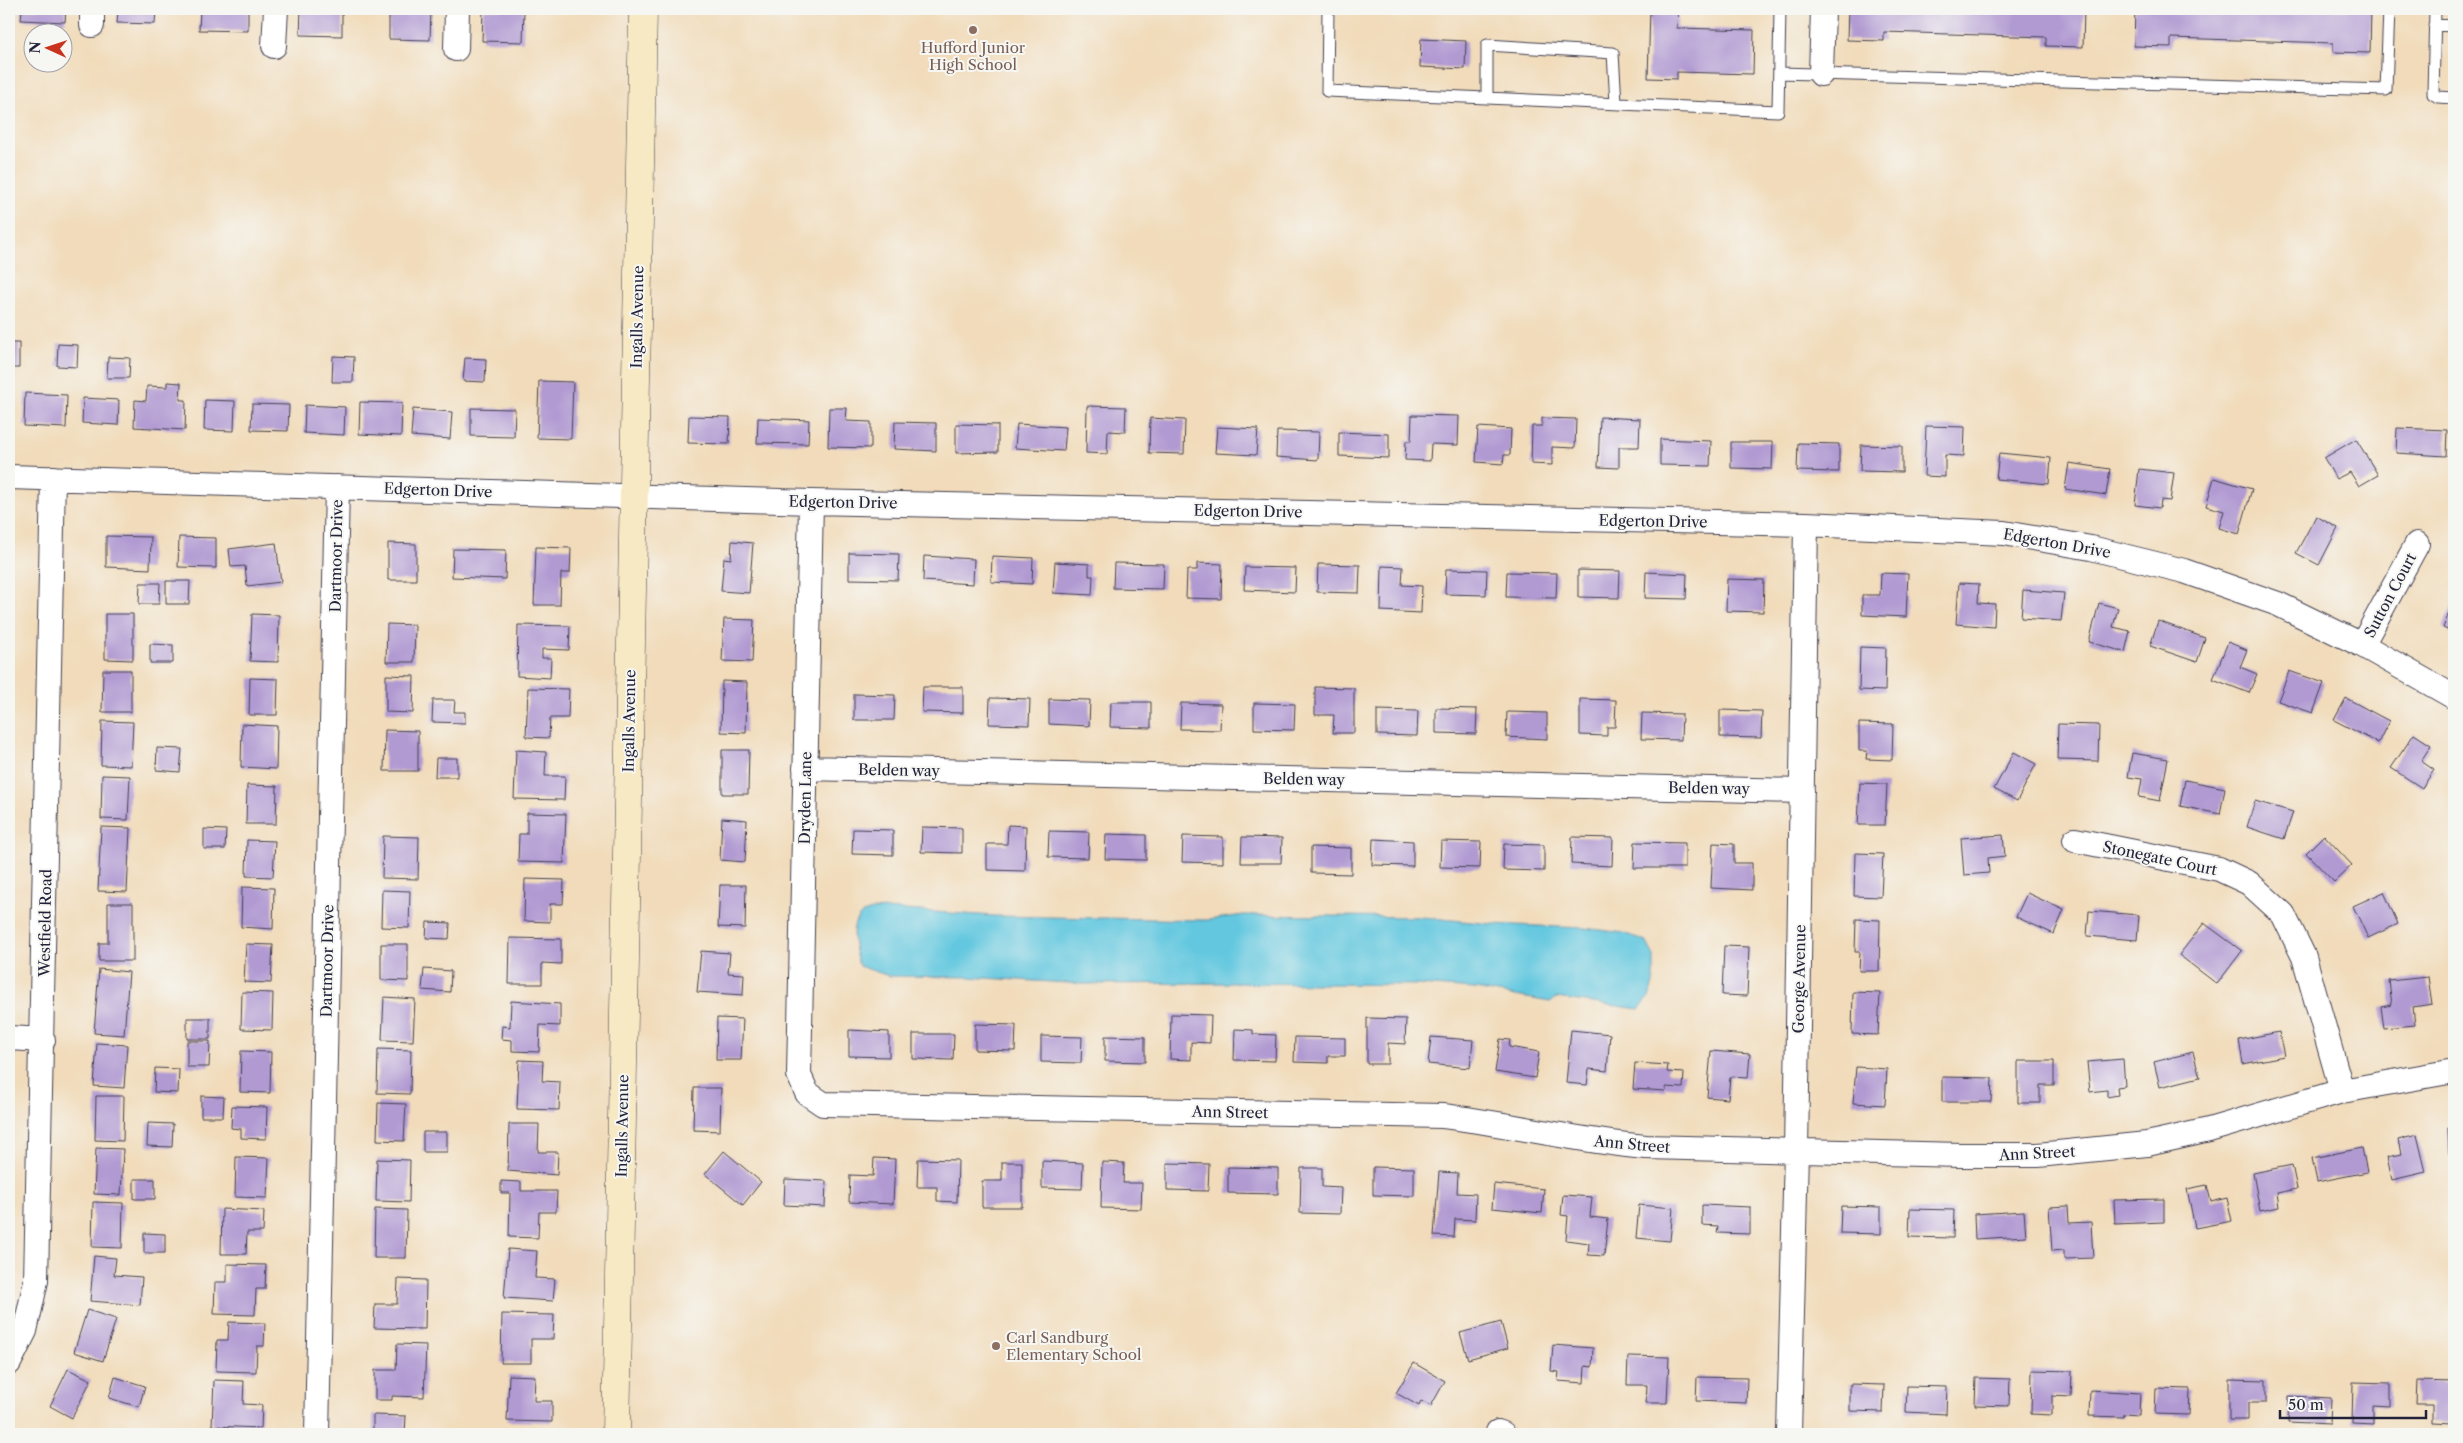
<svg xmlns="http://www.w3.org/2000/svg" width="2463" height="1443" font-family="'Libre Caslon Text',serif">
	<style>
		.water { fill: #62c7df; stroke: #42748d }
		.building { fill: #b19ad2 }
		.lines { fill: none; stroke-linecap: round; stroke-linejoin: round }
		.lane-casing { stroke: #413e4e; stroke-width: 13 }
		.street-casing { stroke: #413e4e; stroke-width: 26 }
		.secondary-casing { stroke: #413e4e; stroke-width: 29 }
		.lane { stroke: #fff; stroke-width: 11 }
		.street { stroke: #fff; stroke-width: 24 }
		.secondary { stroke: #f7e9c3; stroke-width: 28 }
		.education-dot { fill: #8d6e63; stroke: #f6f6f2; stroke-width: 2 }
		.labels { text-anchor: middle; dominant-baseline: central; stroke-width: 4; stroke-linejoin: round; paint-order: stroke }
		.education-label { font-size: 15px; fill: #785e54; stroke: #f6f6f2 }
		.street-label { font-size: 15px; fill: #22223b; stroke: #f6f6f2 }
	</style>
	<rect width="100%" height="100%" fill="#f6f6f2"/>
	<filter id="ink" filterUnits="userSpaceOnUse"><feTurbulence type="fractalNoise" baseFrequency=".02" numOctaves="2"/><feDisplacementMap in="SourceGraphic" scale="10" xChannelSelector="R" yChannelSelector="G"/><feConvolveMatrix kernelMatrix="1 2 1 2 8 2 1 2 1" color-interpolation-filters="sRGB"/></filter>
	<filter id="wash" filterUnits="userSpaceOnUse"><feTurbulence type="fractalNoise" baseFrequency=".0096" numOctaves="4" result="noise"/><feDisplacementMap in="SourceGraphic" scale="20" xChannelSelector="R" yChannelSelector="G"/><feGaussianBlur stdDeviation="1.12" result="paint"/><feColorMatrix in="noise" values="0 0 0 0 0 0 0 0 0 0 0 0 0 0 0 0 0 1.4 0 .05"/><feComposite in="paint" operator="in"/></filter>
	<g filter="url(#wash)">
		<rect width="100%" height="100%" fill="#f1dbba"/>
		<path class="water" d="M904,910l91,6 212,4 37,-5 178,2 70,7 92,4 40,5 22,8 8,15v23l-5,19 -10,11 -83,-11 -6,4 -75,-13 -58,-4 -184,-2 -149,1 -116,-7 -79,-1 -30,-10c-5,-16 -14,-49 10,-55 11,-3 24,-1 35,-1z"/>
		<g id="blocks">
			<path class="building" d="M22,9h44l-1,13 -44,-2z
				M118,9h38l-1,15 -38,-1z
				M200,9h48v22l-49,-1z
				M301,9h37v4h4v23l-42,-1z
				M389,9h42l-1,31 -41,-1z
				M483,9h41l-1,33 -41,-1z
				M1650,9h28l-1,19 77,2 -1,44 -76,-2v7l-29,-1z
				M1848,9h236l-1,38 -37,-1v-9l-162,-5v9l-37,-1z
				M2135,9h236l-1,44 -37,-1v-9l-162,-5v9l-37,-1z
				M1421,39l45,2 -1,28 -45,-2z
				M9,343h10v25h-10z
				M58,344l20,1 -1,22 -20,-1z
				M333,356l21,1 -1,25h-21z
				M108,357l22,1 -1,20h-22z
				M465,358l21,1 -1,23 -22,-1z
				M539,381l34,1 -2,57 -34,-1z
				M167,382l14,1 -1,17h6l-1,30 -51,-3 1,-27 11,1 1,-15 20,1z
				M25,393l42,2 -1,33 -42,-2z
				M83,398l36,2 -1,25 -36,-2z
				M205,400l30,1 -1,30 -30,-1z
				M360,402l42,1 -1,33 -42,-2z
				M252,404l37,1 -1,26 -37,-1z
				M305,405l40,2 -1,28 -40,-2z
				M1087,406l39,1 -1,25 -17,-1 -1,23 -21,-1z
				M471,408l44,1 -1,28 -43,-1z
				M829,408h18l-1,13 25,1v26l-43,-1z
				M413,409l39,3 -2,27 -39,-3z
				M1412,415l47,1 -1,29 -27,-1 -1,17 -25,-1 1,-19h5z
				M689,416l41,1 -1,27 -41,-1z
				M1600,417l40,2 -1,28h-20v21l-21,-1z
				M758,418l51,2 -1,24 -51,-1z
				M1150,418l35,2 -1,34 -35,-1z
				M1542,418l34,1 -1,29 -23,-1v18l-21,-1 1,-38h10z
				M895,422l41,1v28l-42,-2z
				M956,424l42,1v27l-42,1z
				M1017,424l49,3 -2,24 -49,-3z
				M1926,426l39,1 -1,29 -19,-1v22l-21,-1z
				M1217,427l41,2 -2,26 -41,-2z
				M1478,427l33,2 -1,26h-6l-1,9 -27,-2z
				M2397,428l50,2 -1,26 -50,-3z
				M1277,431l42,1 -1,28 -42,-3z
				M1339,432l50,2v24l-50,-2z
				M1660,439l51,2 -1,25 -50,-1z
				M2356,439l22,36 -19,11 -9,-14 -14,7 -12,-21z
				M1731,442h42l-1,27 -41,-1z
				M1798,443l41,1v28l-42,-1z
				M1861,445l41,1v26l-42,-1z
				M1999,453l52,5 -2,26 -53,-5z
				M2069,463l41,6 -4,26 -41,-6z
				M2139,469l35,4 -4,28 -9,-1 -1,8 -25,-3z
				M2214,478l38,11 -13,45 -20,-6 5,-17 -18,-5z
				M2316,516l22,12 -19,37 -23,-12z
				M106,536l45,1 -1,32 -44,-2z
				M179,537l37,1v30l-38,-1z
				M732,541l21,2 -4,50 -28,-2 3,-33 7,1z
				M276,543l5,39 -34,4 -2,-20 -14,1 -2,-18z
				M388,543l28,1v36h-28z
				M536,547l35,1 -1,25h-9l-1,32h-26z
				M453,549l53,1 -1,29 -53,-2z
				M849,553l50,1 -1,26 -49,-1z
				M924,556l50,3 -1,25 -50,-3z
				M992,556l41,2 -1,26 -41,-2z
				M1055,562l34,2v12h4l-1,19 -39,-2z
				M1114,563l50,1 -1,25 -50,-1z
				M1197,563l25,1 -1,35 -35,-1 1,-28h10z
				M1318,564l42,1 -1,28 -42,-1z
				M1382,566l21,1 -1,18 20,1 -1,27 -40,-2z
				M1245,567l51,1 -1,24 -51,-2z
				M1446,569l41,1 -1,25 -41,-1z
				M1578,570l42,1 -1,27 -41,-1z
				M1507,572l50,1 -1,25 -50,-1z
				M1646,572l41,2 -1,25 -41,-1z
				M1881,573l27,1 -2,43 -44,-2v-20h18z
				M1727,579l37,1 -1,32 -37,-1z
				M166,581h24l-1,23h-23z
				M140,583h20l-1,21h-20z
				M1959,583l20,1 -1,19 17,1 -1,23 -38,-3z
				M2023,590l41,3 -3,28 -40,-3z
				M2454,600v33l-11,-5z
				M2099,603l19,5 -5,19 17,4 -5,21 -36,-10z
				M105,614h28v46l-28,-1z
				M252,614l27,1 -1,47 -28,-1z
				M724,619l30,1 -2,42 -30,-1z
				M2158,621l47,17 -8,24 -47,-16z
				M387,624l28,1 -1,37h-28z
				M518,625l52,1 -1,24 -27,-1v9h9l-1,20 -33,-2z
				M2228,642l19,8 -7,17 17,7 -8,19 -36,-14z
				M150,644l23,1v18h-23z
				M1860,647l26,1 -1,43 -26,-1z
				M103,670h28v42h-29z
				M2289,671l35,12 -11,30 -35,-12z
				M386,675l28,1 -1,37 -27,-1z
				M250,678l28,1 -1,36h-28z
				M722,681l25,1 -1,51 -25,-1z
				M923,687h40v26l-41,-1z
				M1315,687l39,1v45h-21l1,-18h-19z
				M528,688l41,1 -1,29h-18l-1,20 -23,-1z
				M854,694l41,1 -1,25h-40z
				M990,698l40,1 -1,26 -40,-1z
				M2346,698l43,23 -11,22 -44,-23z
				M1049,699l41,1 -1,26 -40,-2z
				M1580,699l36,1 -1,27h-8v9l-27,-1z
				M433,700h22l-1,12h11v11l-33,-1z
				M1111,702h40v26l-41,-1z
				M1181,703l40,1 -1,26 -40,-1z
				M1254,703l41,1 -1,26 -40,-1z
				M1436,708l41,1 -1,25 -40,-1z
				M1377,710l41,1 -1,25 -40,-1z
				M1720,710l42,1 -1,27 -41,-1z
				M1507,712l40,1v26l-41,-2z
				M1642,713l40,1 -1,26 -40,-1z
				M102,721l31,1 -2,44 -30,-1z
				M1859,723l34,1 -1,36 -26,-1 1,-8h-8z
				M242,724l35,2 -1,43 -35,-2z
				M2058,724l41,1 -1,36 -41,-1z
				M385,730l33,1v40h-34z
				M2414,734l17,11 -10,16 13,9 -12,18 -31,-20z
				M157,748l25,1 -2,23 -24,-2z
				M516,750l30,2 -1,24h20l-1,24 -50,-1z
				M722,750h27l-1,44h-26z
				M2014,752l22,12 -19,37 -23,-12z
				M2132,753l36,6 -8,42 -21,-4 3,-18 -14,-2z
				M436,758h21v19h-22z
				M102,775l28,1 -2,44 -27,-1z
				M2185,780l40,8 -5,26 -40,-8z
				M1860,783l27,1 -2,41h-27z
				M247,785l30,1 -1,38h-30z
				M2255,801l38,11 -9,27 -37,-12z
				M527,813l39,1 -2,49 -46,-1 1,-28h8z
				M722,818l25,2 -2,42 -25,-2z
				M1008,825l18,1 -1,45 -38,-1v-26h20z
				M101,827l29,1 -3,64 -29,-1z
				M922,827l40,1v25l-41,-1z
				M204,829l22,1 -1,19h-21z
				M853,829l40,1v25l-41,-1z
				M1049,831l40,1 -1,26 -40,-1z
				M1106,834l40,1v25l-41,-1z
				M2003,835l2,21 -17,2 1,15 -25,2 -3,-37z
				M2324,835l28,30 -18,17 -28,-29z
				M383,836l36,1 -1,42 -36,-1z
				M1183,836l40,1v26l-41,-1z
				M1242,837l40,1 -1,25h-40z
				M1572,837l41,1 -1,28 -41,-2z
				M1373,839l40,2v25l-41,-1z
				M247,840l28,1 -2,36 -27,-1z
				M1441,841l40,1 -1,26 -40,-1z
				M1635,842l50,1v25h-51z
				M1713,843l21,1v19h18v27l-41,-2z
				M1504,844l40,1v26l-41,-1z
				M1311,847l40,1v26l-40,-1z
				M1855,853l28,1 -2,43 -27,-1z
				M525,879l39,1 -1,24h-13v18l-26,-1z
				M720,885h26l-1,43 -27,-1z
				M242,887l32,1 -1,41 -32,-2z
				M382,890l28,1 -1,37 -28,-1z
				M2384,892l14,32 -30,14 -15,-32z
				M2027,893l37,17 -10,24 -38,-17z
				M108,903h25v58h-34v-18h9z
				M2089,911l50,4 -2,25 -50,-4z
				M1856,919l24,1 -1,51h-20l1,-19h-5z
				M427,922l23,1 -1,16 -23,-1z
				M2204,923l38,28 -25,33 -38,-29z
				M510,938l51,1v25l-19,-1v21h-33z
				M246,944l27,1 -2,38 -27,-1z
				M381,944h27v37l-27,-1z
				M1724,946l25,1 -2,49 -25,-1z
				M701,951l29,2 -2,20 16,1 -1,21 -46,-3z
				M99,969l30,3 -5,63 -30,-2z
				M424,969l27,2 -1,21 -28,-2z
				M2428,977l4,27 -19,3 2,18 -31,3 -3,-21 11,-2 -3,-24z
				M242,992l31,1 -1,37 -31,-1z
				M1853,992l27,1 -2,42 -26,-1z
				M384,997l31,2 -2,42 -31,-1z
				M511,1001l49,3v22l-20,-1 -1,27 -27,-1v-11l-11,-1 1,-13 8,1z
				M1171,1014l40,1 -1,28 -19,-1v18l-21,-1z
				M187,1018h23v21h-23z
				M717,1018l26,1 -2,41h-25z
				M1367,1018l39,1 -1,25 -17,-1v21h-21z
				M975,1024l41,1 -1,26 -40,-1z
				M1235,1029l18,1v4l23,1 -1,26 -41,-1z
				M849,1030l40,2v25l-40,-1z
				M1571,1030l39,4 -3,37 -18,-2 -2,16 -21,-2z
				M2279,1032l5,24 -41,8 -4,-24z
				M913,1034h41l-1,26 -40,-1z
				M1041,1036l41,1 -1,26 -40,-1z
				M1105,1036l40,1v25l-40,-1z
				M1295,1037l50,1v18h-17v7l-34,-1z
				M1431,1037l42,3 -3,28 -42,-4z
				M1500,1039l10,1 -1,7 30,5 -4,26 -40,-6z
				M187,1041h23l-1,26h-22z
				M97,1043l30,2 -3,43 -30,-2z
				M378,1049l33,1 -1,44 -33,-1z
				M241,1051l30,1 -1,41 -30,-1z
				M1711,1051l39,3 -2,24 -18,-1 -2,22 -21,-2z
				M2193,1052l7,25 -40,10 -6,-25z
				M2123,1059l2,27 -8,1 1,8 -11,2v-7l-17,2 -3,-30z
				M519,1060l24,1 -1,20 18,1 -1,28 -42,-1z
				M2018,1061h36v24h-14v18h-22z
				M1635,1063l33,2 -1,7 17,1 -1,15 -17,-1v4l-33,-2z
				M1856,1067l31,2 -2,36 -32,-2z
				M155,1068l24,1 -1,24 -24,-1z
				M1942,1077l50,1 -1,24h-49z
				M694,1088h27l-1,43 -27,-1z
				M96,1096h28l-1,45 -28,-1z
				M201,1096l23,1 -1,20h-22z
				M378,1103l28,1 -2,37 -27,-1z
				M232,1106l35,1 -1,32 -25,-1v-9l-10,-1z
				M148,1123l25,1 -1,23 -25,-1z
				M509,1124h30l-1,28h20l-1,23 -49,-4z
				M2454,1127v26l-5,1 -1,-26z
				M423,1132h24v20h-24z
				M2417,1135l9,37 -34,8 -5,-23 14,-3 -3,-14z
				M96,1148l27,1 -2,46 -27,-1z
				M2362,1148l5,24 -50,10 -5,-24z
				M724,1151l37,31 -18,23 -38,-31z
				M236,1157l33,1 -2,40 -32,-1z
				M874,1158l21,1 -2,45 -44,-2 1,-27 23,1z
				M377,1159l33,1 -1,42 -33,-1z
				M918,1159l40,1 -1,42 -20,-1v-14h-20z
				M1042,1161l41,2 -1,26 -40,-1z
				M1002,1162h20v45h-40v-26h20z
				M1102,1162l22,1 -1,20h19l-1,26 -40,-1z
				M1167,1163l42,1 -1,27 -41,-1z
				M2292,1165l5,24 -20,4 2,14 -19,4 -7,-38z
				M1228,1167l50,1v26l-50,-1z
				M1373,1167l41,1v28l-41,-1z
				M1301,1168h21v19l19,1 -1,26 -40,-1z
				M1439,1172l19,1 -1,20 19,1 -1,26 -20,-1 -1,18 -20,-1z
				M134,1179h21v20h-21z
				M785,1179l41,2 -1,26 -41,-2z
				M501,1181l20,1v9h36l-1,21h-17l-1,26 -29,-1 1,-44h-9z
				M1494,1184l50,5 -2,24 -50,-5z
				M2207,1185l4,17 16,-4 5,23 -37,7 -8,-39z
				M1563,1195l29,2 -2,20 18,2 -4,37 -16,-1 1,-12 -23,-3 2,-24 -7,-1z
				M2164,1199v23l-49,2 -1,-24z
				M93,1202l30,1 -1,45 -30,-1z
				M1639,1205l34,3 -3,33 -34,-3z
				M1702,1205l48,2v27l-33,-1 1,-7 -16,-1z
				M1841,1206l40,1v27l-41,-1z
				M2068,1206l1,17 22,-1 2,36 -29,1v-9l-12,1 -3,-44z
				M222,1209l42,2 -1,21h-16l-1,22h-25z
				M375,1209l32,1 -1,48h-32z
				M1910,1209l44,1 -1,28 -44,-1z
				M2024,1211l2,25 -51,3 -1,-25z
				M144,1233l21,1v19h-21z
				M508,1249l29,2 -2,27 20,1 -2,22 -49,-3z
				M94,1256l22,2 -2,17 28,2 -2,28 -50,-4z
				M227,1264l39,1 -1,24h-9l-1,26 -41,-1 1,-32h12z
				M398,1279l28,1 -1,49 -51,-1 1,-24h22z
				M87,1310l29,9 -13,42 -29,-9z
				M502,1314l52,1 -1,24h-22v24h-30z
				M229,1322l36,1 -1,23h-7l-1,26 -40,-1 1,-31h11z
				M1501,1322l7,26 -40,11 -8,-26z
				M397,1344l29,1 -2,52 -32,-1v4h-17v-30h21z
				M1553,1345l40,3 -1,19 -7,-1 -1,17 -26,-2 1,-9 -8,-1z
				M1628,1356l41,1 -2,46h-21l1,-18h-20z
				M1414,1363l31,18 -14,25 -10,-5 -2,5 -23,-13z
				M68,1369l23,11 -19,38 -22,-12z
				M2032,1370l40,1 -1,26 -19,-1v19l-21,-1z
				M509,1375l26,1 -1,25h18v21l-45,-1z
				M115,1377l30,9 -6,21 -30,-9z
				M1697,1377l50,1 -1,25 -50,-2z
				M1976,1378l34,1 -1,27 -34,-1z
				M2229,1379l37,1v23h-18v17h-19z
				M214,1380l30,1 -1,23 19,1 -1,23 -49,-2z
				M2417,1381l37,1 -1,41 -21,-1v-18h-16z
				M2353,1382l37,1v23l-17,-1v19l-21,-1z
				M1850,1384l34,1 -1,27 -33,-1z
				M1907,1386l40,1 -1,27 -40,-2z
				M2156,1388l34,1 -1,26 -34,-1z
				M2090,1390l50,3 -1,22 -16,-1v3l-34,-1z
				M2289,1396l42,2 -1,26 -42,-2z
				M373,1415l33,1 -1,18h-32z"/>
		</g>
	</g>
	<g filter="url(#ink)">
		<use href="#blocks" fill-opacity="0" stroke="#413e4e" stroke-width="1"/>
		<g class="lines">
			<defs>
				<path id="lane" d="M1328,9l-1,82 451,20 2,-102
					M2435,9l-2,85 5,3 16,1
					M2434,25l20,1
					M1779,73l607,17 3,-81
					M1487,98v-53l126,8 3,50"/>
				<path id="street" d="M92,25v-16
					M274,46l2,-37
					M456,49l1,-40
					M1821,74l2,-65
					M9,477l802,25 995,22 198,9 87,15 93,23 94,33 84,41 92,52
					M811,502l-12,573 8,18 16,11 620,12c68,8 134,25 203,31l315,8h77l109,-11 62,-14 133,-39 112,-20
					M2362,645l55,-101
					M805,768l997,23
					M2075,840l144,29 30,14 34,31 21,43 38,134
					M9,1038l34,2
					M9,1363l16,-32 11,-50 17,-803
					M1498,1432l5,2
					M317,1434l20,-947
					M1789,1434l7,-283 10,-627"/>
				<path id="secondary" d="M616,1434l27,-1425"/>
			</defs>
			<use href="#lane" class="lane-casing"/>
			<use href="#street" class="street-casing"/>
			<use href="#secondary" class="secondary-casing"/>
			<use href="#lane" class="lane"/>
			<use href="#street" class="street"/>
			<use href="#secondary" class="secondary"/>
		</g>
	</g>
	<g class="education-dot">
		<circle cx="973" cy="30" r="5"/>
		<circle cx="996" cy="1346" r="5"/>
	</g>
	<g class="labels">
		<g class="education-label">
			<text x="973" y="47">Hufford Junior<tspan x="973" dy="17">High School</tspan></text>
			<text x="1006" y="1337" text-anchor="start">Carl Sandburg<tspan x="1006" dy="17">Elementary School</tspan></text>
		</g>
		<g class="street-label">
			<text transform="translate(637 317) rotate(-89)">Ingalls Avenue</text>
			<text transform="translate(438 490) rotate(2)">Edgerton Drive</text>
			<text transform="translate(843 502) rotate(1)">Edgerton Drive</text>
			<text transform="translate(1248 511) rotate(1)">Edgerton Drive</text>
			<text transform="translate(1653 521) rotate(1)">Edgerton Drive</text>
			<text transform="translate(2057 543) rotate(10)">Edgerton Drive</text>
			<text transform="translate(336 556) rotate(-89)">Dartmoor Drive</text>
			<text transform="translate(2390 595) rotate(-62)">Sutton Court</text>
			<text transform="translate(629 721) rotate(-89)">Ingalls Avenue</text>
			<text transform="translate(899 770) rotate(1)">Belden way</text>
			<text transform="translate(1304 779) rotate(1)">Belden way</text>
			<text transform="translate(1709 788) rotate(1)">Belden way</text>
			<text transform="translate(805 798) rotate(-89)">Dryden Lane</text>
			<text transform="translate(2160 858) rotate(12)">Stonegate Court</text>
			<text transform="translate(45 923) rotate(-89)">Westfield Road</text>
			<text transform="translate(327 961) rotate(-89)">Dartmoor Drive</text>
			<text transform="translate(1799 979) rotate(-89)">George Avenue</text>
			<text transform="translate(1230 1112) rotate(1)">Ann Street</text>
			<text transform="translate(622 1126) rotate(-89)">Ingalls Avenue</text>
			<text transform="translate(1632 1144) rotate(5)">Ann Street</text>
			<text transform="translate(2037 1153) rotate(-3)">Ann Street</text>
		</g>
	</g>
	<rect width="2463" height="1443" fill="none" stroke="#f6f6f2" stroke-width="30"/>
	<g transform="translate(48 48) rotate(273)"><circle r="24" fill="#f6f6f2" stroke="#a1a1a9"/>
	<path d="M0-4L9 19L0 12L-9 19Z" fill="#c8321e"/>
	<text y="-8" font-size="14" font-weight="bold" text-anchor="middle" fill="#22223b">N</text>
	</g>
	<path d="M2280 1410v8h146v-8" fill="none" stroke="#22223b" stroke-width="2.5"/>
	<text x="2288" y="1410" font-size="15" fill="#22223b" stroke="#f6f6f2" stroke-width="4" paint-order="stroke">50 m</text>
</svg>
